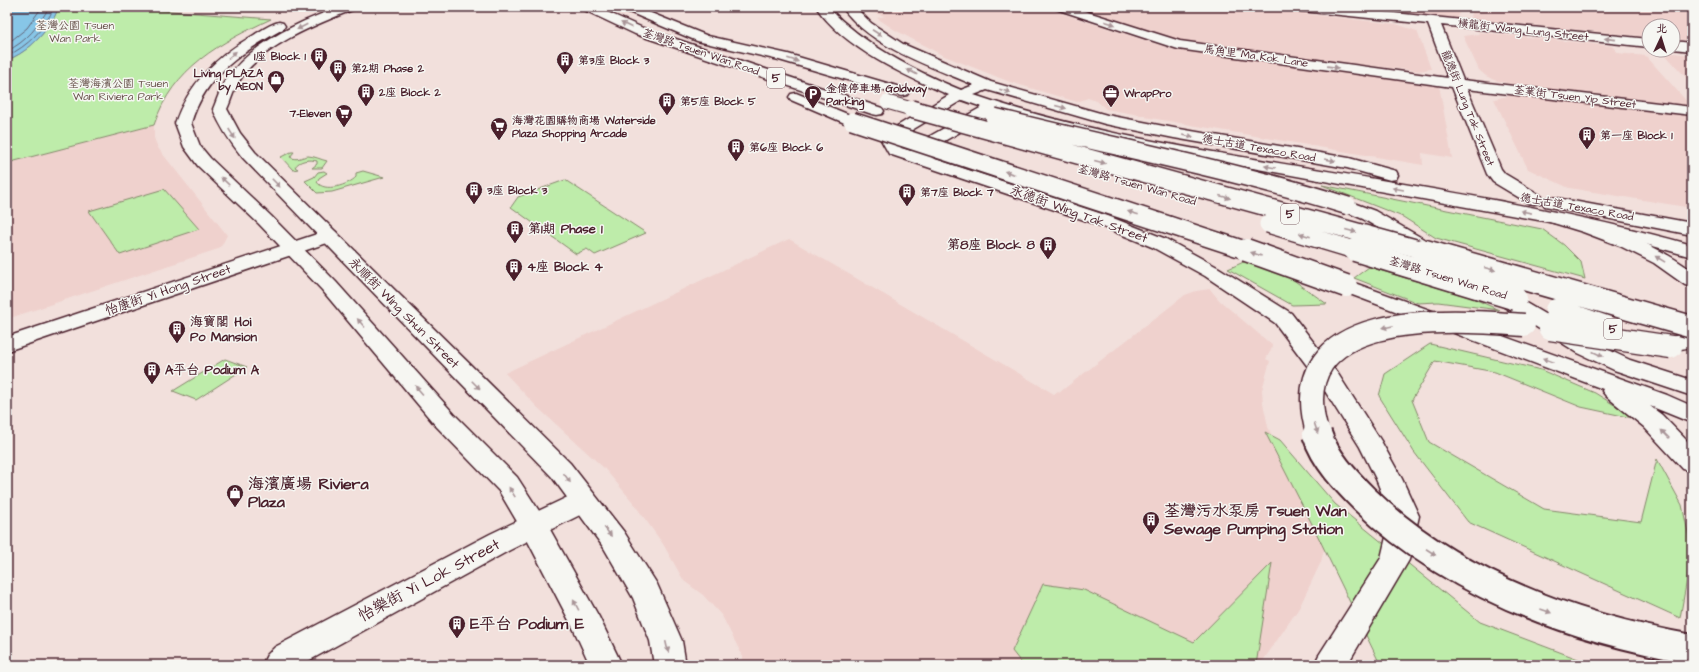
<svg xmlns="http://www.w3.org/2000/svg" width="1699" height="672" font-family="'Architects Daughter','LXGW WenKai TC',sans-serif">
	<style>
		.built { fill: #efd1cd }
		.green { fill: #beecaa; stroke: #84866a }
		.water { fill: #87c6e7; stroke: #6f839c }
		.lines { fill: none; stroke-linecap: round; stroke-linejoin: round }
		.shore { stroke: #626276; stroke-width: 1 }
		.street-casing { stroke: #4a1f2b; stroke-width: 3 }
		.secondary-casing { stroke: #4a1f2b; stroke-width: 3 }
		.highway-casing { stroke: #4a1f2b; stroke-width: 3 }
		.street { fill: #f6f6f2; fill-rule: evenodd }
		.secondary { fill: #f6f6f2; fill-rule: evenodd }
		.highway { fill: #f6f6f2; fill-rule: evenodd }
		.highway-bridge-far3-casing { stroke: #4a1f2b; stroke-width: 15; stroke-linecap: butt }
		.highway-bridge-far2-casing { stroke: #4a1f2b; stroke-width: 20; stroke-linecap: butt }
		.highway-bridge-far1-casing { stroke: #4a1f2b; stroke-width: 25; stroke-linecap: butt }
		.highway-bridge-casing { stroke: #4a1f2b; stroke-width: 32; stroke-linecap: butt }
		.highway-bridge-far3 { stroke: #f6f6f2; stroke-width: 13 }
		.highway-bridge-far2 { stroke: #f6f6f2; stroke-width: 17 }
		.highway-bridge-far1 { stroke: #f6f6f2; stroke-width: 22 }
		.highway-bridge { stroke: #f6f6f2; stroke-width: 28 }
		.oneway { fill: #a99598 }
		.labels { text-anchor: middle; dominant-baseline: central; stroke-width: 3; stroke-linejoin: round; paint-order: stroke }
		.far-park-label { font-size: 11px; fill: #67524b; stroke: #f6f6f2 }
		.far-street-label { font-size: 11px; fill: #4a1f2b; stroke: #f6f6f2 }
		.far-poi-label { font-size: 11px; font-weight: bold; fill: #4a1f2b; stroke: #f6f6f2; text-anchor: start }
		.shield { fill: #f6f6f2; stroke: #7e6067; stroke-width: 1 }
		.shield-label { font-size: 12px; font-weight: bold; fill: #4a1f2b }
		.street-label { font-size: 13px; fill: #4a1f2b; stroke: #f6f6f2 }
		.poi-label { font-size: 13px; font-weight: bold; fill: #4a1f2b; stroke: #f6f6f2; text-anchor: start }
		.near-poi-label { font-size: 16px; font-weight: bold; fill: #4a1f2b; stroke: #f6f6f2; text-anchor: start }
		.near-street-label { font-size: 16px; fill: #4a1f2b; stroke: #f6f6f2 }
	</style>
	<rect width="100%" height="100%" fill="#f2e0dc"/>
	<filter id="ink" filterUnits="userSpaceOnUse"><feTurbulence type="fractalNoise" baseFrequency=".025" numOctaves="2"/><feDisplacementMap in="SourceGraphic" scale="8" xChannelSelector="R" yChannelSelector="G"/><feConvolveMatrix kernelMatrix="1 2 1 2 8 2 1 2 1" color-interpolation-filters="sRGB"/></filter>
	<g filter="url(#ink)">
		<path class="built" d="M865,7h177l130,42 267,36 13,73 -30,-5 1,12 -278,-48v-1l-39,-7 -8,-7 -10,-4 -11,4 -67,-20 -68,-27 -47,-25 -18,-12 8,-2 -15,-4z
			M1074,7h187l44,6 1,1 90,10 21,7 14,38 -13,2 -108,-12 -1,-2 -126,-16z
			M1353,7h108l-4,11 -67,-7v-2h-4l-1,1z
			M1474,7l218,1v33l-19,-2v-13h-24v11l-179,-18z
			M1478,32l134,14 6,7 28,3 45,50 -176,-21 -21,-5 -8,-4 -7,-6 -16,-34 16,-2z
			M1663,52l29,3v29z
			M1513,95l179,21v92l-123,-20 -41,-19 -34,-70z
			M154,125v13l4,10 69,87 -5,10 -4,4 -211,70v-156z
			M789,239l265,155 4,-3 2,1 125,-97 11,-4 14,-2 9,11 54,46 -7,13 4,2 -8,29 1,13 5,24 8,18 55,73 -10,44 -22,46 -39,57h-516l-2,-10 -20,-39 -19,-21 -19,-14 -21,-37 -31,-43 -28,-33 -68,-62 -31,-33z"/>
		<path class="green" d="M59,7h87v2l125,10c-51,24 -98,48 -117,106l-147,38v-103c17,-6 33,-21 43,-36 4,-5 6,-11 9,-17z
			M291,152h3l-4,5c7,4 11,0 18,-1 6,0 14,4 19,5l-5,7h-10l5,-4v-3c-7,-2 -18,-1 -22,6l3,2 -5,1 -12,-13z
			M324,171l3,2 -8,5 -2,4c7,11 32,3 39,-5v-4l7,-2 21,6 -52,15 -15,1 -12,-12 9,-4 4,-5z
			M565,180l81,53 -51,22 -8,-6 -11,5 -65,-47 7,-10z
			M1322,185l220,44 22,16 17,17 4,17 -149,-41 -33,-21z
			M164,189l35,40 -79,26 -31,-44z
			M1248,260l44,19 35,25 -35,1 -64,-36z
			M1369,267l101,30 29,13 -61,-8 -20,1 -64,-25z
			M1430,344l111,26 54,23 42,26 -56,-12 -86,-35 -60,-11 -23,39 17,42 115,67 97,13 16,-63 25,46 10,46 -12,67 -212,-96 -54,-70 -35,-56 6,-22z
			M225,359l22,8 -51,33 -23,-9z
			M1265,432l15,8 55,64 145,118 114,43h-215v-3l-67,-138z
			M1272,563l-16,102h-233l-11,-14 31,-67 41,6 110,52z"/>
		<path class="water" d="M7,7h52c-3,6 -5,12 -9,17 -10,15 -26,30 -43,36z"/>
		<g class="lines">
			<path class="shore" d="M7,44l20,-16 15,-21
				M7,51c19,-9 32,-25 42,-44
				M7,56c21,-10 38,-27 47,-49"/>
			<defs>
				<path id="street" d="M1054,7h18l108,34 268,37 -20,-54 -127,-13 -4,-2 -2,-2h40l314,32v8l-208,-22 22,55 229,27v8l-225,-26 34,80 4,5 35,21 3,4 -3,4 -6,1 -6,-1 -35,-21 -6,-8 -35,-87 -274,-38 -122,-40z
					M1673,41l19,2v8l-19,-2z
					M329,230l7,2 2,4 -2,4 -329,111v-14z
					M584,491l10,3 4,7 -4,7 -84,42 -209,115h-39l5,-10 8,-8 215,-113 84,-40z"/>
				<path id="secondary" d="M340,7h17l-2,2c-38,15 -96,37 -117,74 -5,8 -7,18 -11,26l13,24 15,19 315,311 54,69 33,52 25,57 4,24h-32l-4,-24 -17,-43 -29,-50 -52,-71 -309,-319c-12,-15 -23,-31 -30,-49 4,-9 7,-20 12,-28 26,-38 73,-59 115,-74z
					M816,7h12c36,38 85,63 133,83l13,-5c-44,-19 -104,-38 -132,-78h13l16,16 32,21 88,38 116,33 67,13 175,30 47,13 2,4 -2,4 -6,1 -43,-12 -173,-30 -69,-14 -118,-34 -13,5c90,31 186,48 280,64 147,25 294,46 438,86v12l-50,-14 -82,-19 -379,-69 -93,-19 -92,-24 -68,38 4,8 176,58 58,23 53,29 72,45 47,61 43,67 21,38 17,37 -10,44 -62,105h-33l5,-10 62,-97 10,-42 -15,-37 -16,-32 -40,-64 -45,-60 -70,-47 -53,-29 -56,-23 -207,-70 -9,-16 2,-3 67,-40c-44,-19 -105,-47 -133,-88zM962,100l20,7 -68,38 -3,6 -10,-3 -4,-9z
					M279,22l4,1 2,3 -2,3c-42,24 -77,45 -92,94l9,23 10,12 61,58 65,66 118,132 63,63 26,40 56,100 23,48h-32l-16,-35 -52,-100 -23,-39 -63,-65 -114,-136 -63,-66 -61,-58 -14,-19 -9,-24c14,-40 43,-68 79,-88 8,-5 16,-11 25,-13z
					M1551,197l141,26v12l-147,-29 -3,-4 3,-4z"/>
				<path id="highway" d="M580,7h16l47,21 239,80 2,3 -2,3 -5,1 -5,-1 -237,-80 -53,-25z
					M620,7h16l72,29 80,18 119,35 2,3 -2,3 -5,1 -123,-36 -82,-19 -75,-32z
					M796,93l61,25 3,3 -3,3 -5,2 -5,-2 -56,-24 -2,-3 2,-3z
					M1348,201l27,10 66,38 3,4 -3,4 -7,2 -7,-2 -64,-38 -21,-9 -3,-4 3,-4z
					M1553,212c49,12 99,29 139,59v16l-7,-2 -31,-22 -34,-17 -37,-14 -36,-11 -3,-4 3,-4z
					M1346,280l321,115 25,11v17l-42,-17 12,9 30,31v25l-9,-2 -39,-42 -38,-31 -4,-5 1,-2 -264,-99 -3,-4 3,-4z
					M1495,287l7,2 92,54 36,17 62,20v16l-78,-26 -36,-17 -90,-56 -3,-4 3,-4z
					M1692,333v14c-16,3 -32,6 -48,2l-3,-5 3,-5 8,-2h18z"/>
			</defs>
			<use href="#street" class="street-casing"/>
			<use href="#secondary" class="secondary-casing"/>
			<use href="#highway" class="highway-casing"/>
			<use href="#street" class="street"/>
			<use href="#secondary" class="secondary"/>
			<use href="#highway" class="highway"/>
			<defs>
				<path id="highway-bridge-far3" d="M887,102l28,8"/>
				<path id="highway-bridge-far2" d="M911,109l515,142
					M994,117c118,30 238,52 354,89
					M852,121l396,130
					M1268,224l90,27"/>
				<path id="highway-bridge-far1" d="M1246,250l100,36
					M1355,250l161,49
					M1422,250l270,77
					M1556,310l47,16
					M1550,329l121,18
					M1318,435c-40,-128 130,-116 206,-110"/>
				<path id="highway-bridge" d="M1317,434c8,25 29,47 47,65 89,86 209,129 328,150"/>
			</defs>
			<use href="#highway-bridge-far3" class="highway-bridge-far3-casing"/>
			<use href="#highway-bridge-far2" class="highway-bridge-far2-casing"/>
			<use href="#highway-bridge-far1" class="highway-bridge-far1-casing"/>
			<use href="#highway-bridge" class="highway-bridge-casing"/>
			<use href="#highway-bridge-far3" class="highway-bridge-far3"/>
			<use href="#highway-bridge-far2" class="highway-bridge-far2"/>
			<use href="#highway-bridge-far1" class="highway-bridge-far1"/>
			<use href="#highway-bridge" class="highway-bridge"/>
		</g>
		<defs><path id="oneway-solid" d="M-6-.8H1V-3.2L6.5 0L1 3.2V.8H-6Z"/></defs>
		<g class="oneway">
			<use href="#oneway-solid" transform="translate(1110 23) rotate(18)"/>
			<use href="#oneway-solid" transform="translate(626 25) rotate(-155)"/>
			<use href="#oneway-solid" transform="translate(302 27) rotate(153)"/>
			<use href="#oneway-solid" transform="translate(877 33) rotate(33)"/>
			<use href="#oneway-solid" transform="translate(1610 39) rotate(-174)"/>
			<use href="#oneway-solid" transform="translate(232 55) rotate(-41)"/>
			<use href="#oneway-solid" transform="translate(793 60) rotate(17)"/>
			<use href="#oneway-solid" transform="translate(1333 67) rotate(8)"/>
			<use href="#oneway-solid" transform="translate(912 72) rotate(-152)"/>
			<use href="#oneway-solid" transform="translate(1005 91) rotate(17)"/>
			<use href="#oneway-solid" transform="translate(1061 107) rotate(15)"/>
			<use href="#oneway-solid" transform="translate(232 134) rotate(57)"/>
			<use href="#oneway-solid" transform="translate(1188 136) rotate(10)"/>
			<use href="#oneway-solid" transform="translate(1330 160) rotate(10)"/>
			<use href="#oneway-solid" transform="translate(1100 162) rotate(15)"/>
			<use href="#oneway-solid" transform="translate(1270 167) rotate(-170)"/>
			<use href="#oneway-solid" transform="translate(1010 173) rotate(-162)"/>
			<use href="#oneway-solid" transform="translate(225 181) rotate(-136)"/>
			<use href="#oneway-solid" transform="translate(276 183) rotate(46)"/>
			<use href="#oneway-solid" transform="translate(1398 189) rotate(-170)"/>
			<use href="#oneway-solid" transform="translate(1225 197) rotate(15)"/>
			<use href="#oneway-solid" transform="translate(1526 212) rotate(-169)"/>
			<use href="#oneway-solid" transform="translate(1133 213) rotate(-162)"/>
			<use href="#oneway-solid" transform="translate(1351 231) rotate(15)"/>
			<use href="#oneway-solid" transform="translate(1305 235) rotate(-163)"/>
			<use href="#oneway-solid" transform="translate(1256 254) rotate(-161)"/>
			<use href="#oneway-solid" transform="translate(1660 259) rotate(-149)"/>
			<use href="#oneway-solid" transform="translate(1490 269) rotate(15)"/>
			<use href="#oneway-solid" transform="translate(361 323) rotate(-131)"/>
			<use href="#oneway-solid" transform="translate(1388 327) rotate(168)"/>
			<use href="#oneway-solid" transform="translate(1598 354) rotate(25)"/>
			<use href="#oneway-solid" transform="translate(1548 360) rotate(-159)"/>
			<use href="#oneway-solid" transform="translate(476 385) rotate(45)"/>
			<use href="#oneway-solid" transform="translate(419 390) rotate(-131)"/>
			<use href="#oneway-solid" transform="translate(1316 428) rotate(71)"/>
			<use href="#oneway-solid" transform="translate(1665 434) rotate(-135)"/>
			<use href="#oneway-solid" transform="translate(567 478) rotate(54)"/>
			<use href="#oneway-solid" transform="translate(512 492) rotate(-122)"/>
			<use href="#oneway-solid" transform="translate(608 532) rotate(52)"/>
			<use href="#oneway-solid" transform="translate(1431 552) rotate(33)"/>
			<use href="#oneway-solid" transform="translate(576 605) rotate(-118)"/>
			<use href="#oneway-solid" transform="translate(1546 611) rotate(20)"/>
			<use href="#oneway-solid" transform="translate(667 647) rotate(77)"/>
		</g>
	</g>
	<defs>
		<symbol id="building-pin" viewBox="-11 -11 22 30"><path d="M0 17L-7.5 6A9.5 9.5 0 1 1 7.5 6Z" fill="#4a1f2b" stroke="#f6f6f2"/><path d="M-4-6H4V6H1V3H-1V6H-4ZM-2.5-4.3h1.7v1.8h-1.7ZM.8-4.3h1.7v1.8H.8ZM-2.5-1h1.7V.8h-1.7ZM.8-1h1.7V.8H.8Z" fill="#fff"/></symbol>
		<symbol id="shop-pin" viewBox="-11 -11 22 30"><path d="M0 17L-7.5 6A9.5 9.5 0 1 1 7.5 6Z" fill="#4a1f2b" stroke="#f6f6f2"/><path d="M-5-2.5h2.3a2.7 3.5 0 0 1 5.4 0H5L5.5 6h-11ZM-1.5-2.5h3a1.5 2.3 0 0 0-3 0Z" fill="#fff"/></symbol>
		<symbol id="office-pin" viewBox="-11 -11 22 30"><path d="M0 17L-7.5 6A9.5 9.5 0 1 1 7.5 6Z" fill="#4a1f2b" stroke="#f6f6f2"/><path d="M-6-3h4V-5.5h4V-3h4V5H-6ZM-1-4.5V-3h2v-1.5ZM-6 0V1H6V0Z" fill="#fff"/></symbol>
		<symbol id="parking-pin" viewBox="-11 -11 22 30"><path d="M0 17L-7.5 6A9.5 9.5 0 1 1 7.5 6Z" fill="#4a1f2b" stroke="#f6f6f2"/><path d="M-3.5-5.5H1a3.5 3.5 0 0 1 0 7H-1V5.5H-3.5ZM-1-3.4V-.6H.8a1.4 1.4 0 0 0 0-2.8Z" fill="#fff"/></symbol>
		<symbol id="supermarket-pin" viewBox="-11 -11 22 30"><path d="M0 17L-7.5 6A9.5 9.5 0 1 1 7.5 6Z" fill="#4a1f2b" stroke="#f6f6f2"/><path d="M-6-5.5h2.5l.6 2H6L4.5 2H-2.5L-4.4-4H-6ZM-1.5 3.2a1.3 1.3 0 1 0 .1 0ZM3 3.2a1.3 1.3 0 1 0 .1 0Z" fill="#fff"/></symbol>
	</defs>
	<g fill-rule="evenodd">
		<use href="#building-pin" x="309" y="46" width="20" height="27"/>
		<use href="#building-pin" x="555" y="50" width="20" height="27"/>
		<use href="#building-pin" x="328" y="58" width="20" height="27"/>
		<use href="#shop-pin" x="266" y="69" width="20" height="27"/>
		<use href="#building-pin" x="356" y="82" width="20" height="27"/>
		<use href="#office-pin" x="1101" y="83" width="20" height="27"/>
		<use href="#parking-pin" x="803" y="84" width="20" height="27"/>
		<use href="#building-pin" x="657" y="91" width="20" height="27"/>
		<use href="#supermarket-pin" x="334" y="103" width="20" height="27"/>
		<use href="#supermarket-pin" x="489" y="116" width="20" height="27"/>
		<use href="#building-pin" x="1577" y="125" width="20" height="27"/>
		<use href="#building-pin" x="726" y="137" width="20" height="27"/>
		<use href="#building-pin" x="464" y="180" width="20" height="27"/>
		<use href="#building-pin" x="897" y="182" width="20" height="27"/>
		<use href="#building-pin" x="505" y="219" width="20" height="27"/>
		<use href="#building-pin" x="1038" y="235" width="20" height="27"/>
		<use href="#building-pin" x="504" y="257" width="20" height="27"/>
		<use href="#building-pin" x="167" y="319" width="20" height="27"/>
		<use href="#building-pin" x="142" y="360" width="20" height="27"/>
		<use href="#shop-pin" x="225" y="483" width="20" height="27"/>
		<use href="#building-pin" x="1141" y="510" width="20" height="27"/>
		<use href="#building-pin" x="447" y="614" width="20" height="27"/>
	</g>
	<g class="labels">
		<g class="far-park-label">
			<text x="75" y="25">荃灣公園 Tsuen<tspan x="75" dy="13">Wan Park</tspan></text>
			<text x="118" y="83">荃灣海濱公園 Tsuen<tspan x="118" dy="13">Wan Riviera Park</tspan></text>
		</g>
		<g class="far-street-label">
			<text transform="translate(1523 30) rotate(6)">橫龍街 Wang Lung Street</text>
			<text transform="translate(701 52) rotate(19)">荃灣路 Tsuen Wan Road</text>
			<text transform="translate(1256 56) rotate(8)">馬角里 Ma Kok Lane</text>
			<text transform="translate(1575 97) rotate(7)">荃業街 Tsuen Yip Street</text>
			<text transform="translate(1468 108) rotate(68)">龍德街 Lung Tak Street</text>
			<text transform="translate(1259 148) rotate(10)">德士古道 Texaco Road</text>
			<text transform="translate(1137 185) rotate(16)">荃灣路 Tsuen Wan Road</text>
			<text transform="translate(1577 207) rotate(10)">德士古道 Texaco Road</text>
			<text transform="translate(1448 278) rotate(17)">荃灣路 Tsuen Wan Road</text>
		</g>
		<g class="far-poi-label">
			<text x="306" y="56" text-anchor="end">1座 Block 1</text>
			<text x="578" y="60">第3座 Block 3</text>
			<text x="351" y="68">第2期 Phase 2</text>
			<text x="263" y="73" text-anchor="end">Living PLAZA<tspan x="263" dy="13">by AEON</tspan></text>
			<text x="826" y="88">金偉停車場 Goldway<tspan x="826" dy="13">Parking</tspan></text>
			<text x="379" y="92">2座 Block 2</text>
			<text x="1124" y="93">WrapPro</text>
			<text x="680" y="101">第5座 Block 5</text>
			<text x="331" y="113" text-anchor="end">7-Eleven</text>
			<text x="512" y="120">海灣花園購物商場 Waterside<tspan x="512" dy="13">Plaza Shopping Arcade</tspan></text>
			<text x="1600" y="135">第一座 Block 1</text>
			<text x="749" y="147">第6座 Block 6</text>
			<text x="487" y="190">3座 Block 3</text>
			<text x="920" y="192">第7座 Block 7</text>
		</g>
		<g class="shield">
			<rect x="767" y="68" width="18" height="20" rx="3"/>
			<rect x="1281" y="204" width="18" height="20" rx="3"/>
			<rect x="1604" y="319" width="18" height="20" rx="3"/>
		</g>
		<g class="shield-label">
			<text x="776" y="78">5</text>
			<text x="1290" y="214">5</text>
			<text x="1613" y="329">5</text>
		</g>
		<g class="street-label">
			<text transform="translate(1079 214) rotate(20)">永德街 Wing Tak Street</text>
			<text transform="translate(168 290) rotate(-19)">怡康街 Yi Hong Street</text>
			<text transform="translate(404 313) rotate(45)">永順街 Wing Shun Street</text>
		</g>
		<g class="poi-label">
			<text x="528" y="229">第1期 Phase 1</text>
			<text x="1035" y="245" text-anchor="end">第8座 Block 8</text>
			<text x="527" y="267">4座 Block 4</text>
			<text x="190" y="322">海寶閣 Hoi<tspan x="190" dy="15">Po Mansion</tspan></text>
			<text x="165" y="370">A平台 Podium A</text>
		</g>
		<g class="near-poi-label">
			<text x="248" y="484">海濱廣場 Riviera<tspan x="248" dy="18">Plaza</tspan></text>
			<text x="1164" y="511">荃灣污水泵房 Tsuen Wan<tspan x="1164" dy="18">Sewage Pumping Station</tspan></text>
			<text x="470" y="624">E平台 Podium E</text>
		</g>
		<g class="near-street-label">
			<text transform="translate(429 580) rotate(-28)">怡樂街 Yi Lok Street</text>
		</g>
	</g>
	<rect width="1699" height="672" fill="none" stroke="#f6f6f2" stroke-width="24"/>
	<rect x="12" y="12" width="1675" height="648" fill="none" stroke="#4a1f2b" stroke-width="1.5" filter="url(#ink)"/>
	<g transform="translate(1661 38) rotate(4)"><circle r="19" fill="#f6f6f2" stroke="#b1a0a2"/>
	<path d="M0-3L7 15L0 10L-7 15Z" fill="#4a1f2b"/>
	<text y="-6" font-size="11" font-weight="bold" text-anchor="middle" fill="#4a1f2b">北</text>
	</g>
</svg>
